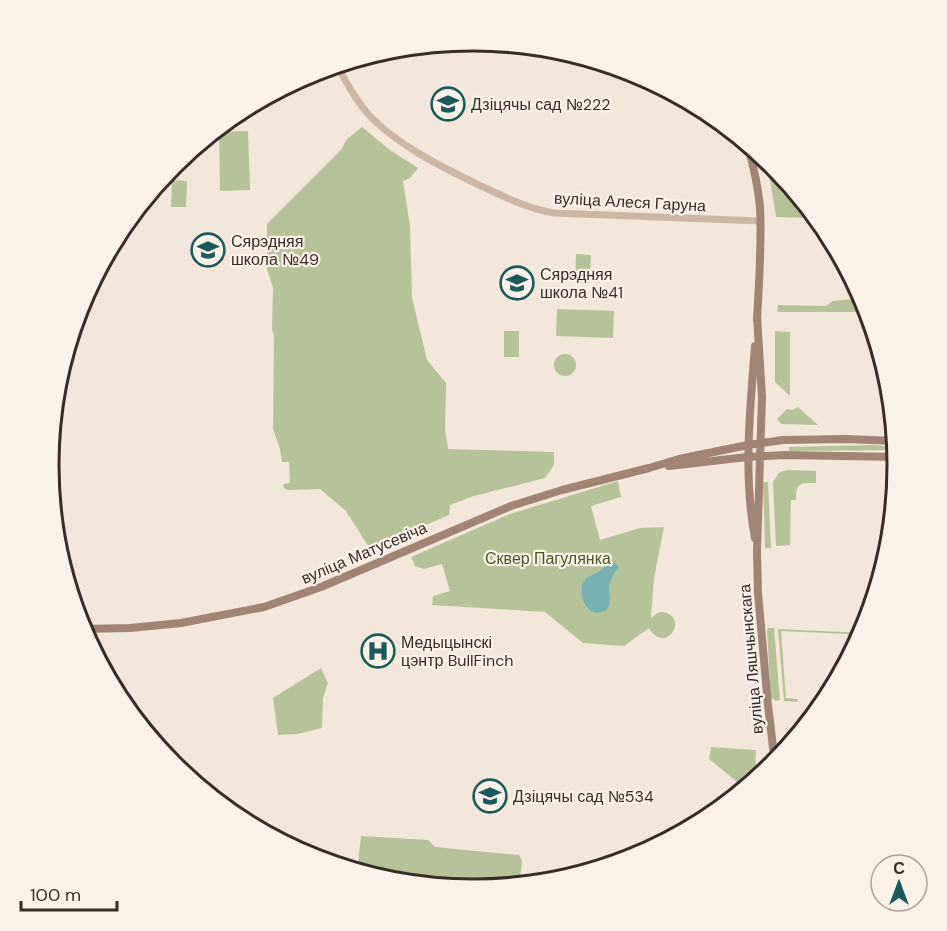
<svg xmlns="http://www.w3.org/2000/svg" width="947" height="931" font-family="'DM Sans',sans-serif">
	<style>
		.green { fill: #b6c39a }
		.water { fill: #78b1b2 }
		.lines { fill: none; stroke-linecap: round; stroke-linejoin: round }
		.tertiary { stroke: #ccb6a6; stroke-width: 7 }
		.secondary { stroke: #a08577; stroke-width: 8 }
		.labels { text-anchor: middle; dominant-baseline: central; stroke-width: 4.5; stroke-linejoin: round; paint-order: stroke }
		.poi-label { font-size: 16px; fill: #382c27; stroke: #faf1e8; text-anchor: start }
		.street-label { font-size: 16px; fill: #382c27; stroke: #faf1e8 }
		.park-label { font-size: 16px; fill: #48572a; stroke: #faf1e8 }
		.rim { fill: none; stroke: #382c27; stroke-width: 3 }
	</style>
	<rect width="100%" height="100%" fill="#f3e7db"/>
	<path class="green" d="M362,127l28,23 28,18 -8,10 -7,3 7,45 2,71 15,63 19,23 -1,47 3,19 106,3v13l-9,13 -71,18 -24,9 -1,10 -79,34 -24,-38 -26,-22 -33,1 -3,-2 -1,-4 7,-1 -1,-21h-7l-2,-13 -7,-20 1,-93 -2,-7 1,-41 -6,-19v-45l74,-74 6,-11z
		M248,131l2,59 -30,1 -1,-59z
		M767,160l7,5 43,53 -41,-1z
		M172,180l15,1 -1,26h-15z
		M576,254l15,1 -1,28 -15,-1z
		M864,298l5,14h-92l1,-7 48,1 7,-5z
		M557,309l57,2 -1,27 -57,-2z
		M504,331h15v26h-15z
		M775,331l15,1v64l-15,-14z
		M554 365a11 11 0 1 1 22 0a11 11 0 1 1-22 0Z
		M798,407l20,18 -37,-1 -4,-5 10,-10 5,1z
		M874,445l23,2v3l-108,1v-4z
		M789,470l27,1v12c-16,0 -20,-1 -20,17h-5l-1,45 -14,1 -3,-64 6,-9 4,-2z
		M618,481l3,16 -30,9 9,34 40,-12 24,-1 -10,51 -3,40c4,-3 9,-8 16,-5 21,9 -3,41 -18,15l-25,18 -41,-3 -38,-31 -113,-7 1,-9 17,-5 -8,-27 -18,5 -9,-3 -4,-9 99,-43z
		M763,482h5l3,66h-6z
		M768,628h6l6,72 -4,1 -5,-3 -4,-67z
		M778,629l86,4 -11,19 -5,-18 -67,-3 5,67 12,1 -1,3 -13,-1z
		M321,668l7,15 -5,15 -1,30 -25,6 -19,1 -5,-37z
		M711,747l45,3c-1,14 2,29 -10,39l-37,-30z
		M361,836l67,4 7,7 84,8 3,6 -3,25 -46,4 -83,-8 -33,-10z"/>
	<path class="water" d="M611,559l8,8c-4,5 -8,11 -9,16 -3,8 4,21 -4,27 -17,11 -29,-14 -23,-27 3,-7 9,-7 15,-11 5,-3 9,-8 13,-13z"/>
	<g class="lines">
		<path class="tertiary" d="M338,65c6,15 20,38 31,50 29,31 75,53 112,71 24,11 47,23 73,27l206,8"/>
		<path class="secondary" d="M747,143c6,21 11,42 13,64 2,36 -1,76 -3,113
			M757,316l5,81 -5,154 1,42 10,112 7,59
			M669,466l78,-9 37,-2 114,2
			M755,538c-12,-64 -5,-127 0,-192
			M81,629l49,-1 51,-5 83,-16 57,-20 190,-81 51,-16 87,-22 30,-9 69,-14 35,-5 63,-1 50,2"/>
	</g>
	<defs>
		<symbol id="school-ring" viewBox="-11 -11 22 22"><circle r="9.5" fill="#faf1e8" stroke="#1b595b" stroke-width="1.5"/><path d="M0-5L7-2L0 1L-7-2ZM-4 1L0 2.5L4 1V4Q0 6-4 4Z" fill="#1b595b"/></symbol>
		<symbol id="hospital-ring" viewBox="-11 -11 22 22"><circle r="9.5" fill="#faf1e8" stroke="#1b595b" stroke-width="1.5"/><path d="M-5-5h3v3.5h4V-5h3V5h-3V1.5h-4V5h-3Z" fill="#1b595b"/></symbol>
	</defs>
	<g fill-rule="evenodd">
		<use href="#school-ring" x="429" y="85" width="38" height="38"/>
		<use href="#school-ring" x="189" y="231" width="38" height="38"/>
		<use href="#school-ring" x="498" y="264" width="38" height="38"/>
		<use href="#hospital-ring" x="359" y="632" width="38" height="38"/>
		<use href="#school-ring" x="471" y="777" width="38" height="38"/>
	</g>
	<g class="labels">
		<g class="poi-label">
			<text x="471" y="104">Дзіцячы сад №222</text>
			<text x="231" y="241">Сярэдняя<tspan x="231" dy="18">школа №49</tspan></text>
			<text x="540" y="274">Сярэдняя<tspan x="540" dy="18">школа №41</tspan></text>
			<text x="401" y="642">Медыцынскі<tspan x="401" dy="18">цэнтр BullFinch</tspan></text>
			<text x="513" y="796">Дзіцячы сад №534</text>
		</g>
		<g class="street-label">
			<text transform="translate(630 202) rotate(3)">вуліца Алеся Гаруна</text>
			<text transform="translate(364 553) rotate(-23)">вуліца Матусевіча</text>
			<text transform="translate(751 659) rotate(-95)">вуліца Ляшчынскага</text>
		</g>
		<g class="park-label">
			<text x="548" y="558">Сквер Пагулянка</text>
		</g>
	</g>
	<path d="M0 0H947V931H0ZM59 465a414 414 0 1 1 828 0a414 414 0 1 1-828 0Z" fill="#faf1e8" fill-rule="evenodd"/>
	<path class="rim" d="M59 465a414 414 0 1 1 828 0a414 414 0 1 1-828 0Z"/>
	<g transform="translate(899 883)"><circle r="28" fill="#faf1e8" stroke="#aca29b" stroke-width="1.5"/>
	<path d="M0-4.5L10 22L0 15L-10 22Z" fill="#1b595b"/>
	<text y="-9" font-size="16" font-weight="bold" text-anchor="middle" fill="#382c27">С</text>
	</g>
	<path d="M21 901v9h96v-9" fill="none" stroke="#382c27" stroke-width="3"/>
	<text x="30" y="901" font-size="18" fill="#382c27" stroke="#faf1e8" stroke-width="4.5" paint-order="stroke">100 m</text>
</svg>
